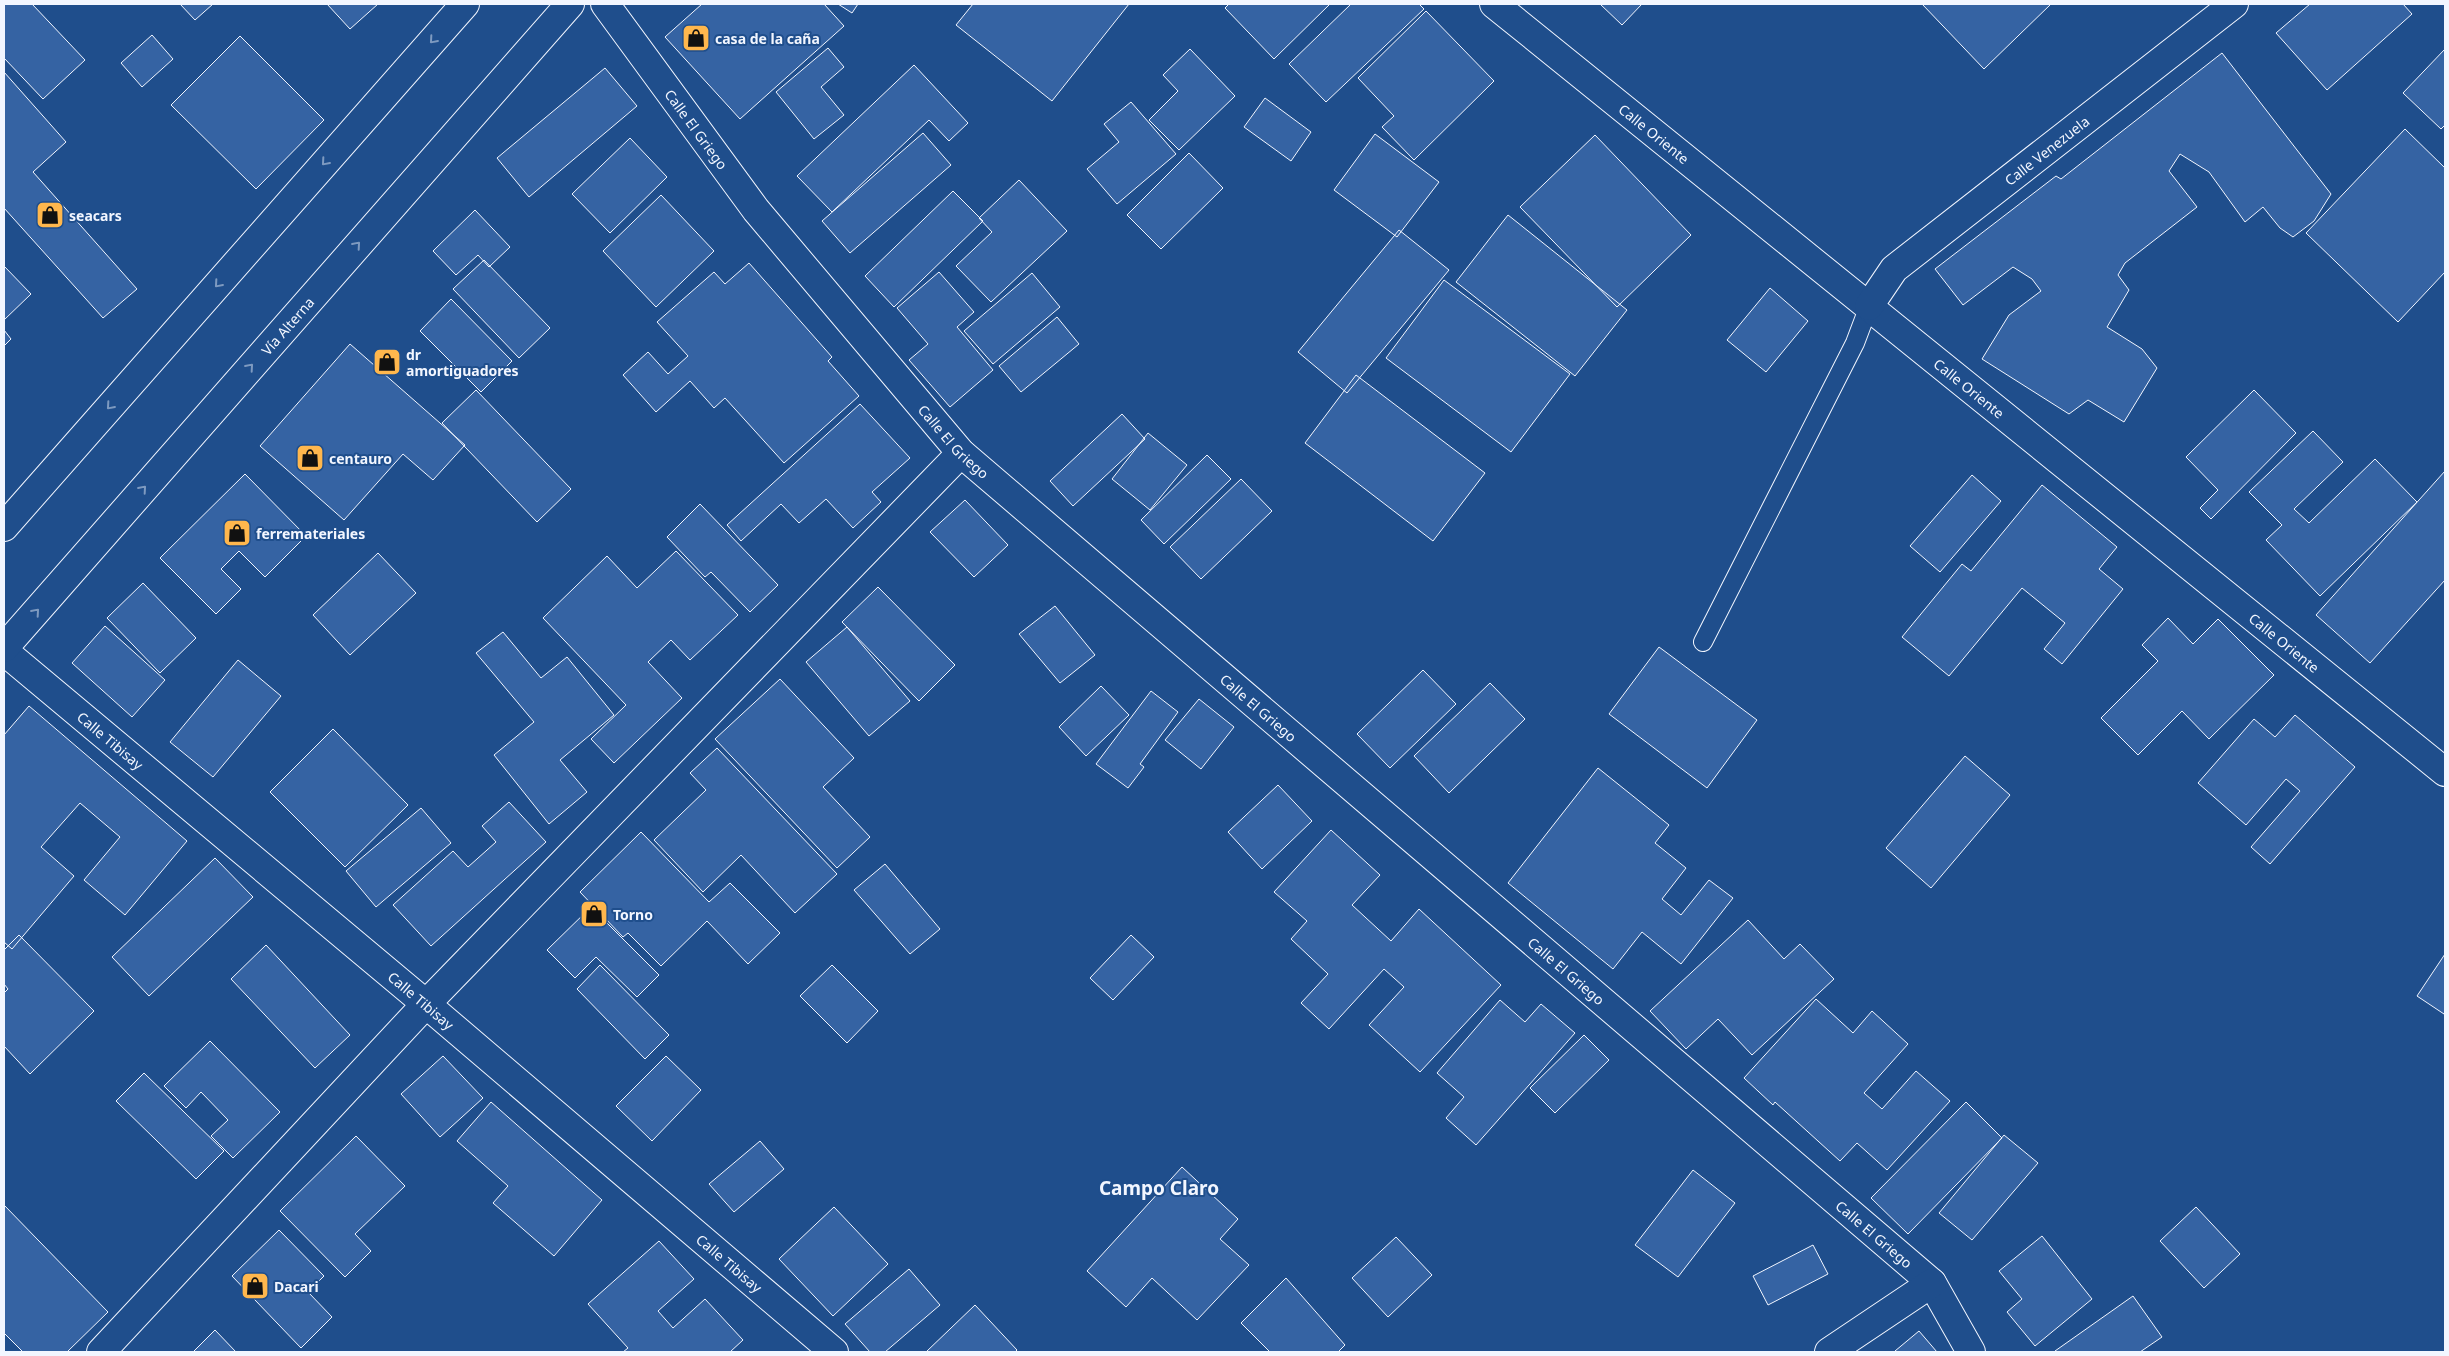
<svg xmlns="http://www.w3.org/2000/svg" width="2449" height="1356" font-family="'Noto Sans',sans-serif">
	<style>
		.building { fill: #3563a3; stroke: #f2f6ff }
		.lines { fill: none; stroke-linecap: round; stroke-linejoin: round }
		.lane-casing { stroke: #f2f6ff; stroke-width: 20 }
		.street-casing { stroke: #f2f6ff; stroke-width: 30 }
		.highway-casing { stroke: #f2f6ff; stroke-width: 30 }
		.lane { stroke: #1f4e8c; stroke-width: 18 }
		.street { stroke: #1f4e8c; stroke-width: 28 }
		.highway { stroke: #1f4e8c; stroke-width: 28 }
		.oneway { stroke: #7e9ac0 }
		.labels { text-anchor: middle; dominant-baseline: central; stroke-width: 4; stroke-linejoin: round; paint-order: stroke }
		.poi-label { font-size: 14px; font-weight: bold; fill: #f2f6ff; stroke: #1f4e8c; text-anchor: start }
		.street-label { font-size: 14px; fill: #f2f6ff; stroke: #1f4e8c }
		.district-label { font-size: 19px; font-weight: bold; fill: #f2f6ff; stroke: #1f4e8c }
	</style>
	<rect width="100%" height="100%" fill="#1f4e8c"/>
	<path class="building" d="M4,4h28l53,56 -42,39 -39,-41z
		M180,4h33l-18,16z
		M327,4h51l-28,25z
		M702,4h122l20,22 -104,93 -75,-82z
		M838,4h20l-6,9z
		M973,4h156l-77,97 -96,-76z
		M1229,4h101l-56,55 -49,-51z
		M1351,4h68l5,5 -98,93 -37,-38z
		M1600,4h42l-20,21z
		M1922,4h129l-67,65z
		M2310,4h93l9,10 -85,76 -51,-57z
		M1426,11l68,70 -80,79 -32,-33 12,-11 -36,-38z
		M152,35l21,24 -31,28 -21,-24z
		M240,36l84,84 -68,69 -85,-84z
		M828,48l16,19 -23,20 23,28 -30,24 -38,-47z
		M1190,49l45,47 -56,54 -30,-30 29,-29 -15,-16z
		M2445,49v76l-4,4 -38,-36z
		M2222,53l109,141 -17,27 -21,16 -13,-9 -17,-21 -18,15 -36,-50 -29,-18 -11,17 28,36 -72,56 -7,12 11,15 -22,37 35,22 15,19 -33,54 -36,-22 -19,14 -87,-55 27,-44 32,-24 -9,-12 -19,-12 -50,38 -28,-36 121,-93 5,3z
		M914,65l54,58 -19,18 -20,-21 -97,92 -35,-36z
		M605,68l32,38 -108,91 -32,-39z
		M4,72l62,70 -33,30 104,117 -34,29 -99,-110z
		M1265,98l46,34 -20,29 -47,-34z
		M1131,102l45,52 -59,50 -30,-35 32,-27 -15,-18z
		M2405,129l40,39v104l-47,50 -92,-89z
		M923,133l28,32 -101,88 -28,-32z
		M1375,134l64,48 -42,55 -63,-47z
		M1595,135l96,100 -74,72 -97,-100z
		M630,138l37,39 -57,56 -38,-39z
		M1189,153l34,35 -62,61 -34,-34z
		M1019,180l48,51 -76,71 -35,-36 36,-34 -13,-14z
		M953,191l30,30 -89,86 -29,-31z
		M661,195l53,56 -58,56 -53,-56z
		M475,210l35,37 -21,20 -11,-12 -22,20 -23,-24z
		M1508,215l119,95 -52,66 -119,-94z
		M1399,230l50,40 -102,123 -49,-41z
		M484,260l66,68 -31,30 -66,-69z
		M749,263l83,94 -4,4 31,35 -75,67 -59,-65 -11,10 -24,-27 -34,31 -33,-37 25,-23 20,22 20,-18 -31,-34 57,-50 11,12z
		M4,266l27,28 -27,26z
		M939,272l35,40 -17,15 36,43 -43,37 -41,-47 19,-16 -31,-36z
		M1032,273l28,34 -67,57 -29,-33z
		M1444,280l126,94 -59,78 -125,-94z
		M1770,288l38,33 -42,51 -39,-32z
		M451,299l61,62 -31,31 -61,-61z
		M1057,317l22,27 -58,48 -22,-26z
		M4,330l7,9 -7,7z
		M350,344l115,101 -32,35 -30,-26 -59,66 -84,-74z
		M1356,375l129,98 -52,68 -128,-98z
		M476,390l95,99 -34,33 -95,-99z
		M2254,390l42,43 -85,86 -11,-11 18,-18 -32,-33z
		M860,404l50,54 -38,34 9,10 -28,26 -27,-29 -27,24 -18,-19 -40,37 -14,-16z
		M1122,414l23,25 -72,67 -23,-25z
		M2313,431l30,31 -49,47 15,14 66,-64 42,43 -97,94 -54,-56 16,-15 -33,-33z
		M1148,433l39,32 -37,45 -38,-31z
		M1207,455l24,24 -67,65 -23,-24z
		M2445,471v109l-75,83 -54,-48z
		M245,474l61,62 -41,41 -26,-26 -18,18 20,20 -25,25 -56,-56z
		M1972,475l29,26 -61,71 -30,-26z
		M1241,479l31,32 -71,68 -31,-32z
		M2042,485l75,62 -18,22 24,20 -61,75 -18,-15 21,-26 -43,-35 -73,88 -47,-39 60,-73 9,7z
		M965,500l43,45 -34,32 -44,-45z
		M700,504l78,81 -28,27 -39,-40 -6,5 -38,-40z
		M676,551l62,64 -48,45 -19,-20 -23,22 34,36 -68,65 -23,-24 35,-34 -83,-87 64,-62 30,32z
		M378,553l38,40 -66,62 -37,-40z
		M143,583l53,55 -36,35 -53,-55z
		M878,587l77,78 -36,36 -77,-79z
		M1055,606l40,49 -35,28 -41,-49z
		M2168,618l25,26 25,-25 56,56 -65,64 -27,-28 -44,44 -37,-37 57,-57 -16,-16z
		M105,626l60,54 -33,37 -60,-54z
		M847,627l63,74 -41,35 -63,-74z
		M503,632l38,46 26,-21 47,58 -54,45 27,32 -38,32 -55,-69 40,-33 -58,-69z
		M1659,647l98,73 -50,68 -98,-74z
		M238,660l43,36 -68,81 -43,-35z
		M1423,670l33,34 -66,64 -33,-34z
		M780,679l74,79 -31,29 47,50 -33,31 -122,-129z
		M1490,683l35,36 -76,74 -35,-37z
		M1101,686l28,29 -43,41 -27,-29z
		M1151,691l27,21 -38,52 4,3 -16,21 -32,-24z
		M1199,699l35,28 -33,42 -36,-29z
		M29,706l158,135 -62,74 -41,-35 36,-43 -40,-34 -39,44 33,29 -62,73 -8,-7v-207z
		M2295,715l60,52 -85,97 -19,-17 49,-56 -14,-12 -40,46 -48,-42 56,-64 21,18z
		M333,729l75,76 -63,62 -75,-75z
		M717,748l120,126 -42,39 -54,-58 -38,37 -49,-52 52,-50 -16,-17z
		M1965,756l45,39 -79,93 -45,-40z
		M1598,768l71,57 -14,18 31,25 -24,31 19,16 28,-35 24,18 -52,66 -39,-32 -29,37 -105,-86z
		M1278,785l34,36 -50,48 -34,-37z
		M509,802l37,40 -115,104 -38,-41 60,-54 15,16 28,-25 -14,-16z
		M421,808l30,35 -75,64 -30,-36z
		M1331,830l49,45 -28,30 39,36 28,-32 82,76 -81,87 -51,-47 35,-38 -20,-18 -55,60 -28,-26 27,-29 -37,-35 16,-18 -33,-29z
		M641,832l68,70 21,-19 50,50 -32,31 -41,-43 -46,45 -33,-33 -5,4 -43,-45z
		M215,858l38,39 -104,99 -37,-39z
		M885,864l55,65 -30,25 -56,-64z
		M591,907l68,68 -22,22 -41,-40 -21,21 -28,-28z
		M1748,920l36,39 16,-15 34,35 -82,76 -34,-36 -32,30 -36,-38z
		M19,935l75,76 -64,63 -26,-28v-53l4,-4 -4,-5v-34z
		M1131,935l23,22 -41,43 -23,-22z
		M266,945l84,90 -35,33 -84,-89z
		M2445,954v57l-1,3 -27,-18z
		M600,965l69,70 -24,24 -68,-70z
		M832,965l46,46 -31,32 -47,-47z
		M1816,999l37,34 19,-22 36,33 -44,49 18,16 34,-38 34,30 -63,69 -30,-27 -17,18 -65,-59 -2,3 -29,-27z
		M1500,1000l25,22 16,-18 34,29 -99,112 -30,-27 18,-21 -27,-24z
		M1584,1035l25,25 -54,53 -25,-25z
		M210,1041l70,71 -47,46 -22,-22 17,-16 -27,-28 -15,16 -22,-22z
		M443,1056l40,42 -43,39 -39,-43z
		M666,1056l35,34 -49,51 -36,-35z
		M144,1073l80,78 -28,28 -80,-78z
		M491,1102l111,98 -48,56 -61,-53 15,-17 -51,-45z
		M1966,1102l36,36 -94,96 -37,-36z
		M2004,1135l34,28 -66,77 -33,-27z
		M356,1136l49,50 -50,48 16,17 -26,26 -65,-66z
		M760,1141l24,28 -50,43 -25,-28z
		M1182,1167l56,52 -18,20 29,26 -52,55 -45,-42 -26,29 -39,-36z
		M1693,1170l42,33 -57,74 -43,-32z
		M4,1205l104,107 -41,40h-44l-19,-19z
		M834,1207l54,57 -55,52 -54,-57z
		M2196,1207l44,47 -36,34 -44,-47z
		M279,1230l45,46 -16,16 24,25 -31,31 -69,-72z
		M2042,1236l50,63 -57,47 -28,-34 15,-13 -23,-28z
		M1396,1237l36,38 -44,42 -36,-39z
		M659,1241l35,38 -36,32 15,17 32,-29 38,41 -13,12h-107l5,-4 -40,-44z
		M1813,1245l15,29 -60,31 -15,-29z
		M909,1269l31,36 -55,47h-15l-25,-28z
		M1286,1278l59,67 -7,7h-68l-29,-29z
		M2133,1296l29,41 -22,15h-84l-1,-1z
		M975,1305l42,45 -2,2h-89z
		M215,1330l21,22h-43z
		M1919,1331l18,21h-41l-1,-1z"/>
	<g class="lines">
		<defs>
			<path id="lane" d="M1703,642l152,-299 14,-37"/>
			<g id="street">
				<path id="s1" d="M605,4l151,206 205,243 971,830 39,69"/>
				<path id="s2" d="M1494,4l951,768"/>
				<path id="s3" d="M1869,306l25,-37 340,-265"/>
				<path id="s4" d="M4,651l422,353 408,348"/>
				<path d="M101,1352l325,-348 535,-551"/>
				<path d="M1829,1352l103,-69"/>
			</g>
			<g id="highway">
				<path d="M4,527l461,-523"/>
				<path id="s5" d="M4,648l566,-644"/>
			</g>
		</defs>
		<use href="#lane" class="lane-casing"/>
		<use href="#street" class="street-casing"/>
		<use href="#highway" class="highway-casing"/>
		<use href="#lane" class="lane"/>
		<use href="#street" class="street"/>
		<use href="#highway" class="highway"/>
	</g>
	<defs><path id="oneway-chevron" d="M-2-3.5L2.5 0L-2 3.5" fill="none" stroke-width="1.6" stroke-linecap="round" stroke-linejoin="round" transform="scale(1.25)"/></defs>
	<g class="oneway">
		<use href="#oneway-chevron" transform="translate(433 40) rotate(131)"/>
		<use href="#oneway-chevron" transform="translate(325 162) rotate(131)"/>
		<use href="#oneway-chevron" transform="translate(357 245) rotate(-49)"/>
		<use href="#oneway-chevron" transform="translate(218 284) rotate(131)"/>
		<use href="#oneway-chevron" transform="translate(250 367) rotate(-49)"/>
		<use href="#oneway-chevron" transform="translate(110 406) rotate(131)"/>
		<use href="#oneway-chevron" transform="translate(143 489) rotate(-49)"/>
		<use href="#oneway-chevron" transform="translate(36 612) rotate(-49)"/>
	</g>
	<defs>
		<symbol id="shop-square" viewBox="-11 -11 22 22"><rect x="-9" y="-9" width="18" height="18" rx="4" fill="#ffb74d" stroke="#1f4e8c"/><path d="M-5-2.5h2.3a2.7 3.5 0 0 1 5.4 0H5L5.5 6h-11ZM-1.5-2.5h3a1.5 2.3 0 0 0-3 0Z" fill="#111"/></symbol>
	</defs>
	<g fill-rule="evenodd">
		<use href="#shop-square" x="680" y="22" width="32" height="32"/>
		<use href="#shop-square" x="34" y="199" width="32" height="32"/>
		<use href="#shop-square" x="371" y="346" width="32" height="32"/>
		<use href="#shop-square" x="294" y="442" width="32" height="32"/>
		<use href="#shop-square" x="221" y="517" width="32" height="32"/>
		<use href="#shop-square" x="578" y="898" width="32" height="32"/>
		<use href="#shop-square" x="239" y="1270" width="32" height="32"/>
	</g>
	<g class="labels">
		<g class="poi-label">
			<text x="715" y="38">casa de la caña</text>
			<text x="69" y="215">seacars</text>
			<text x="406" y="354">dr<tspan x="406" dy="16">amortiguadores</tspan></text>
			<text x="329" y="458">centauro</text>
			<text x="256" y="533">ferremateriales</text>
			<text x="613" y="914">Torno</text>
			<text x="274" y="1286">Dacari</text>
		</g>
		<g class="street-label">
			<text stroke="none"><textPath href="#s1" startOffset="155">Calle El Griego</textPath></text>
			<text stroke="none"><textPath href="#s2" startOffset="206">Calle Oriente</textPath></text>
			<text stroke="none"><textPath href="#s3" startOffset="238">Calle Venezuela</textPath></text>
			<text stroke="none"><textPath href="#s5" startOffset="429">Vía Alterna</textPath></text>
			<text stroke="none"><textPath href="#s2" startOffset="611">Calle Oriente</textPath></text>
			<text stroke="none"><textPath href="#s1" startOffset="560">Calle El Griego</textPath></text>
			<text stroke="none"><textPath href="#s2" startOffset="1016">Calle Oriente</textPath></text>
			<text stroke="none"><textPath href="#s1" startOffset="965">Calle El Griego</textPath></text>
			<text stroke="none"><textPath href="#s4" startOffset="139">Calle Tibisay</textPath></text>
			<text stroke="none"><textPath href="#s1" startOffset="1370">Calle El Griego</textPath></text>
			<text stroke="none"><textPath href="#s4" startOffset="544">Calle Tibisay</textPath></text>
			<text stroke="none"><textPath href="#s1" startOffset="1775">Calle El Griego</textPath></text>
			<text stroke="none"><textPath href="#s4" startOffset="949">Calle Tibisay</textPath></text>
		</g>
		<g class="district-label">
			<text x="1159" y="1188">Campo Claro</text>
		</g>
	</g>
	<rect width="2449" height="1356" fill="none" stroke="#f2f6ff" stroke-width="10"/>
</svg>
